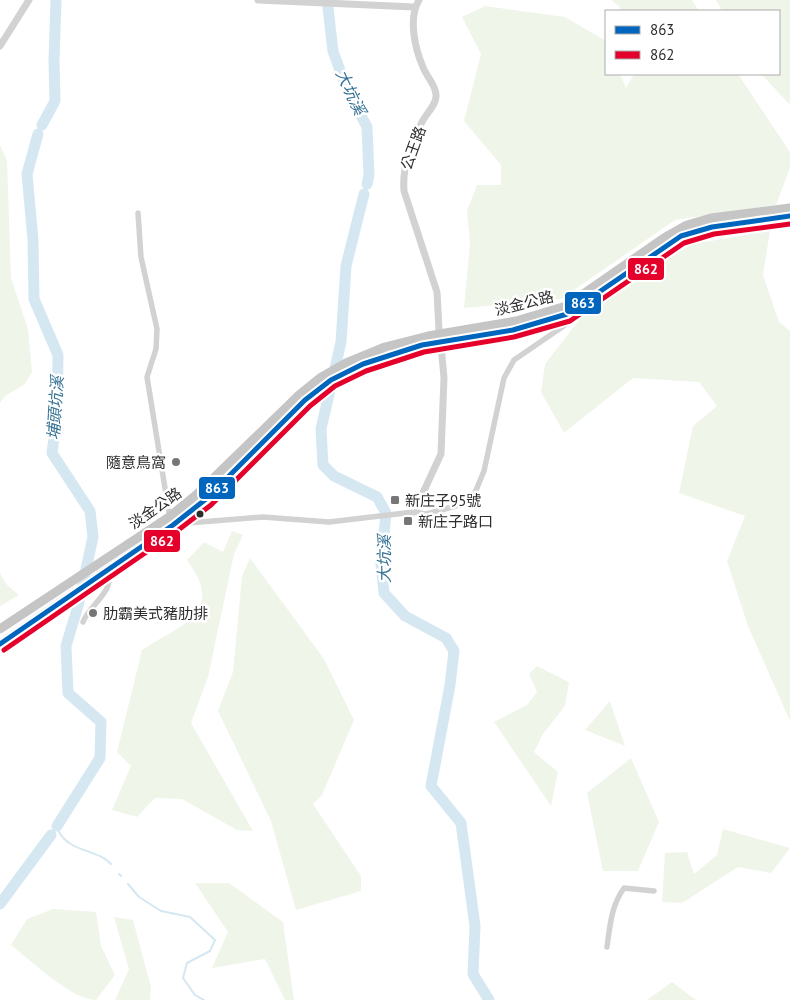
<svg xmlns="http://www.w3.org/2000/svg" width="790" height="1000" font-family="'PT Sans','Noto Sans TC',sans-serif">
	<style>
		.green { fill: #f0f5ea }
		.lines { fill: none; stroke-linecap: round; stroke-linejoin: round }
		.stream { stroke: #d5e8f2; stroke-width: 2 }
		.river { stroke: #d5e8f2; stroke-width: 11 }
		.minor { stroke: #d2d2d2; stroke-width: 5.5 }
		.tertiary { stroke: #d2d2d2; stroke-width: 7 }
		.primary { stroke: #c5c5c5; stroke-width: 9 }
		.bus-1-casing { stroke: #fff; stroke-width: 9 }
		.bus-2-casing { stroke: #fff; stroke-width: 9 }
		.bus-1 { stroke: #0065bd; stroke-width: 5 }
		.bus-2 { stroke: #e4002b; stroke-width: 5 }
		.poi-dot { fill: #767676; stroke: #fff; stroke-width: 2 }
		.bus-dot { fill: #2d2d2d; stroke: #fff; stroke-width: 2 }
		.labels { text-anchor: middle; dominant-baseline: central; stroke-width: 5; stroke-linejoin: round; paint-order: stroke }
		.street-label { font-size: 15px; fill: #2d2d2d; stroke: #fff }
		.poi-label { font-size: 15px; fill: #2d2d2d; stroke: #fff; text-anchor: start }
		.water-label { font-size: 16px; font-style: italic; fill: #357294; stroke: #fff }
		.line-badge { stroke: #fff; stroke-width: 2 }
		.badge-label { font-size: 14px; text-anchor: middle; font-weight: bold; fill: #fff }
	</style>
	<rect width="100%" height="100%" fill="#fff"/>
	<path class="green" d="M611,0h81l7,11h-78l-2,-5z
		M716,0h74v105l-29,-31h18v-63h-57z
		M485,6l80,11 41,24v33h14l6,14 8,-14h104l52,78v16l-14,37 -101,15 -114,79 -97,9 6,-65 -3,-32 10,-26h24v-20l-37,-44 17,-67 -19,-37z
		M0,145l7,16 4,117 17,51 4,43 -7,12 -20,12 -5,7z
		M770,231l-7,44 16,47 11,9v390l-42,-95 -21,-65 18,-45 -66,-23 14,-67 24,-20 -18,-24 -66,-4 -69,55 -23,-41 4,-28 41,-53 106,-67z
		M232,531l11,4 -9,19 -26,123 -17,46 62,108 -16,-1 -55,-31 -27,-1 -18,19 -25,-7 19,-44 -14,-14 25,-102c41,-27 84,-37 45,-90l17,-18 19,10z
		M250,558l74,101 30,61 -32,75 -9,9 48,72v15l-65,19 -25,-89 -53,-110 15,-39 9,-96z
		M0,573l6,11 13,11 -19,11z
		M537,666l32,16 -4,24 -22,28 -9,18 24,20 -7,34 -57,-84 33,-17 10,-13 -8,-18z
		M610,701l15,45 -40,-16z
		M631,758l28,64 -21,49h-35l-16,-78z
		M723,829l67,19 -19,25 -33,-6 -56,36 -20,-1 3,-49 22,-1 7,22 23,-19z
		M195,883h34l54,39 11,78h-9l-20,-41 -53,9 16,-36z
		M53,909l43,3 5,34 14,29 -19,25c-24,0 -65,-39 -85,-55l16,-26z
		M114,917l19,3 18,67 -1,13h-35l14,-31z
		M672,982l24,18h-49z"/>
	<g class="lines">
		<path class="stream" d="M63,816l-5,14c11,23 40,19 53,34
			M119,874l2,2
			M128,884l11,13 22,14 29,6 25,23 -5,11 -23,12 -4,15 12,17 9,5"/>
		<path class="river" d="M327,0l6,51 13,36 21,40 2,48 -2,9
			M42,125l13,-24 -1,-40 2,-61
			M38,134l-11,40 6,66 1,59 24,56 -1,61 -5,37 38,58 3,26 -15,69 -12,40 2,47 33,29 -1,36 -43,68
			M364,194l-18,72 -5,76 -20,87 2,36 11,11 43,21 9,16 -5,51 3,29 21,23 41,22 8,13 -4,34 -19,101 30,37 14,103 -2,48 16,26
			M0,904l51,-69"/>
		<path class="minor" d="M138,213l3,44 16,72 -1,20 -9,28 23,142
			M176,524l87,-7 66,5 85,-10 12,2 30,-8 18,-11 10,-24 20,-93 10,-18 54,-37 -1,-12
			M83,622c7,-18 34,-32 24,-52
			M607,947c3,-21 4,-41 17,-59l30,3"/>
		<path class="tertiary" d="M258,0l156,7
			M419,0c-11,18 -4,49 4,67 3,9 13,18 13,28 1,9 -10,19 -14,27 -11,23 -20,43 -18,69l33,101 2,38
			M0,46l29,-46
			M414,512l27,-58 3,-76 -3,-33"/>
		<path class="primary" d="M0,629l169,-112 27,-22 103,-100 21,-17 26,-15 39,-16 43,-11 88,-15 50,-15 98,-68 23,-13 24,-7 79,-10
			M0,644l173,-119 33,-26 99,-99 26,-20 32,-16 59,-19 91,-15 54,-16 114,-78 31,-9 78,-11"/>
		<defs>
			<path id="bus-1" d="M0,644l173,-119 33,-26 99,-99 26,-20 32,-16 59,-19 91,-15 54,-16 114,-78 31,-9 78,-11"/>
			<path id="bus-2" d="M4,650l173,-119 34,-26 99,-99 25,-20 31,-15 58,-19 90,-15 56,-16 114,-78 30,-9 76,-10"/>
		</defs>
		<use href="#bus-1" class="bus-1-casing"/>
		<use href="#bus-2" class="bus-2-casing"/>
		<use href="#bus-1" class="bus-1"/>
		<use href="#bus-2" class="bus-2"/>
	</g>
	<g class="poi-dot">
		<circle cx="176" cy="462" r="5"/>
		<rect x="390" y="495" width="10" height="10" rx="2.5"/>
		<rect x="403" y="516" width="10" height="10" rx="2.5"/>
		<circle cx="93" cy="613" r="5"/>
	</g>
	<circle class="bus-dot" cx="200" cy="514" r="4.5"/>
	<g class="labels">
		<g class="street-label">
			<text transform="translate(413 148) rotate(-70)">公王路</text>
			<text transform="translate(524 303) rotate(-14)">淡金公路</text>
			<text transform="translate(155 508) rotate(-35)">淡金公路</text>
		</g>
		<g class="poi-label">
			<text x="166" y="462" text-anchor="end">隨意鳥窩</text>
			<text x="405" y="500">新庄子95號</text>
			<text x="418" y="521">新庄子路口</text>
			<text x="103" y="613">肋霸美式豬肋排</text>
		</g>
		<g class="water-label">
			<text transform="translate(351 92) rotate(65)">大坑溪</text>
			<text transform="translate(55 408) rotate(-86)">埔頭坑溪</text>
			<text transform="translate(384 559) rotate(-90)">大坑溪</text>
		</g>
	</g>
	<g class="line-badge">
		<rect x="627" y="257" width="38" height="24" rx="5" fill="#e4002b"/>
		<rect x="564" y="291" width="38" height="24" rx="5" fill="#0065bd"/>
		<rect x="198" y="476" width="38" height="24" rx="5" fill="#0065bd"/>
		<rect x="143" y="529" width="38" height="24" rx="5" fill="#e4002b"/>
	</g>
	<g class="badge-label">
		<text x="646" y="274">862</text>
		<text x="583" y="308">863</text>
		<text x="217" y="493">863</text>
		<text x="162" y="546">862</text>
	</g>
	<rect x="605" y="10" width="175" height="65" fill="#ffffff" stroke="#ababab"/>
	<rect x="615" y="26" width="25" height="8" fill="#0065bd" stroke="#ababab"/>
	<text x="650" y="35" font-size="15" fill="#2d2d2d">863</text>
	<rect x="615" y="51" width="25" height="8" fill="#e4002b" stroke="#ababab"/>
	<text x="650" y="60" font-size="15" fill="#2d2d2d">862</text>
</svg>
